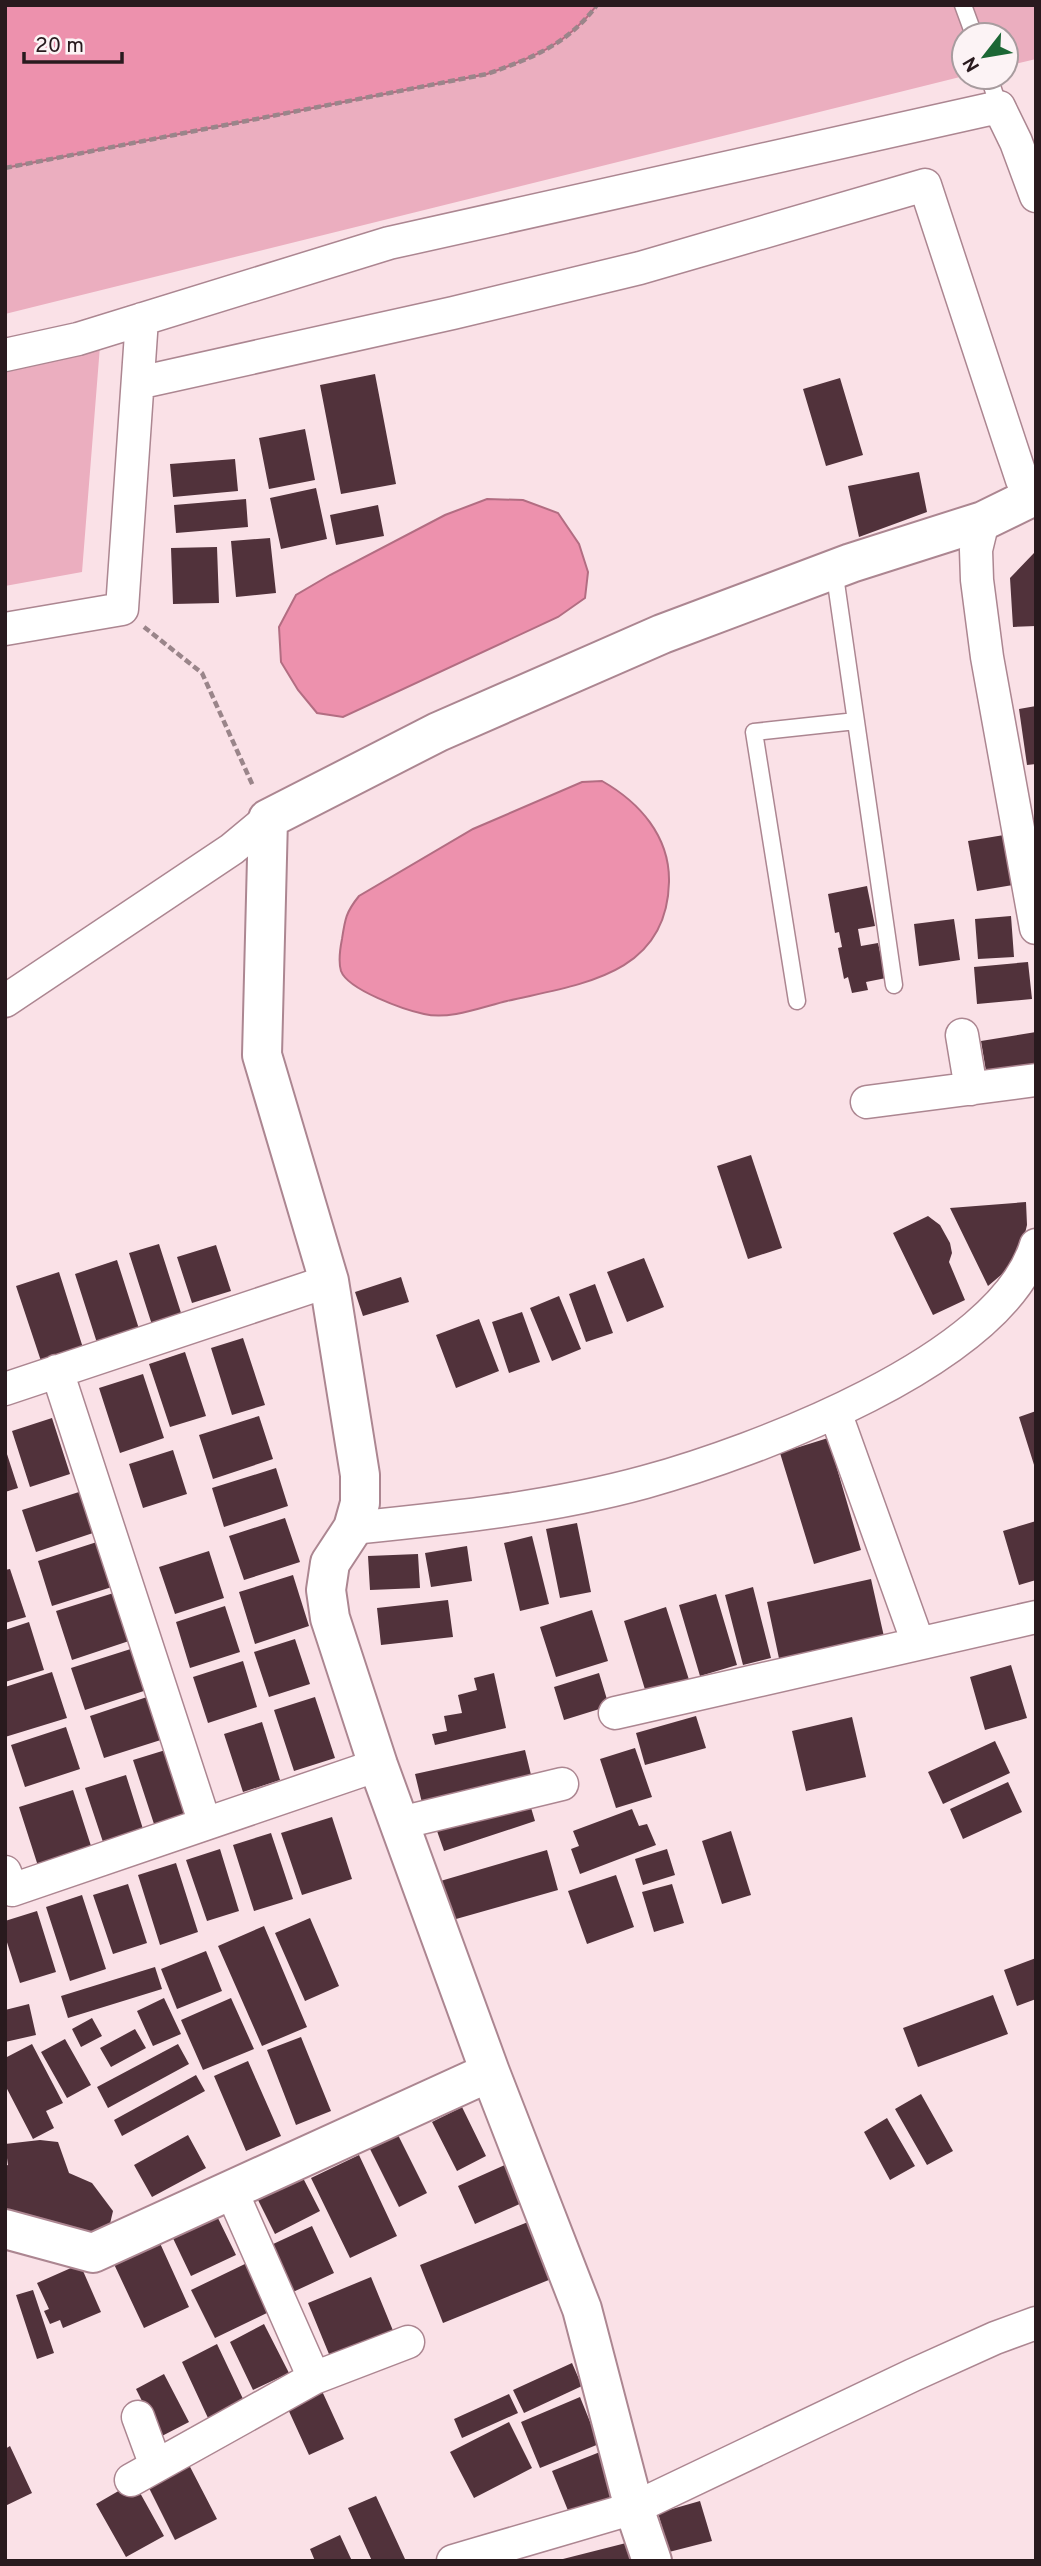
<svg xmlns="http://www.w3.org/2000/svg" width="1041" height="2566" font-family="Overpass,sans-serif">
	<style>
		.green { fill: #ebaebf }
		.water { fill: #ed91ad; stroke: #b26d82; stroke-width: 2 }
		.building { fill: #51323b }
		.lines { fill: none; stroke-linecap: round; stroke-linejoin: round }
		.lane-casing { stroke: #ac8691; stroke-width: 19 }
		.street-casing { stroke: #ac8691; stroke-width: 35 }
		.secondary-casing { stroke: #ac8691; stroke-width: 42 }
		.path { stroke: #9a858a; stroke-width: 4.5; stroke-dasharray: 7 3.5; stroke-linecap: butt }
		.lane { stroke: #fff; stroke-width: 16 }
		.street { stroke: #fff; stroke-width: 32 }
		.secondary { stroke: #fff; stroke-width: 38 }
	</style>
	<rect width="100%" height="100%" fill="#fae1e7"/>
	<path class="green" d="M5,5h1031v54l-30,7v-31h-42v41l-959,238z
		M100,346l-18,226 -77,14v-216z"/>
	<path class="water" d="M5,5h592c-30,40 -65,53 -110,69l-482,94z
		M487,499l36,1 35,13 21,31 9,28 -3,26 -27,19 -215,100 -26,-4 -19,-23 -17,-28 -2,-35 17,-32 34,-20 115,-60z
		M602,781c37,21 68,55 67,101 -2,94 -89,102 -162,119 -25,6 -57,19 -83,13 -19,-4 -76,-24 -83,-43 -3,-10 -1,-22 1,-32 3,-20 4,-27 17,-43l114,-67 109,-47z"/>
	<path class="building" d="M375,374l21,110 -55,10 -21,-109z
		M840,378l23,77 -37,11 -23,-77z
		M305,429l10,51 -46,9 -10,-51z
		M235,459l3,32 -65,6 -3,-33z
		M919,472l8,40 -68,25 -11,-51z
		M316,488l11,51 -46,10 -11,-51z
		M246,499l2,28 -72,6 -2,-28z
		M378,505l6,31 -48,9 -6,-30z
		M270,538l6,55 -40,4 -5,-56z
		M217,547l2,56 -46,1 -2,-56z
		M1034,553h2v73l-23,1 -3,-49z
		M1036,706v58l-9,1 -8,-56z
		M1004,835l9,50 -36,6 -9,-50z
		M867,886l8,40 -17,3 3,17 17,-3 8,35 -20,4 2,8 -16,3 -4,-16 -4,2 -6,-31 4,-1 -3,-15 -4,1 -7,-39z
		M1011,916l3,41 -36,2 -3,-40z
		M954,919l6,41 -41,6 -5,-42z
		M1028,962l4,37 -55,5 -3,-37z
		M1036,1032v43l-48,8 -7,-42z
		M751,1155l31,93 -34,11 -31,-93z
		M1026,1202l1,23 -5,21 -15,24 -19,16 -38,-78z
		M928,1216l12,9 10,18 2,10 -3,9 16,38 -32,15 -40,-82z
		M159,1244l24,75 -30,9 -24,-75z
		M216,1245l15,46 -39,12 -15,-46z
		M644,1258l20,49 -37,15 -20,-50z
		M117,1260l23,72 -42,14 -23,-72z
		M59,1272l25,79 -42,13 -26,-78z
		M401,1277l8,25 -46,14 -8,-24z
		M595,1284l18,49 -27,9 -17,-48z
		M559,1296l22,53 -29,12 -22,-53z
		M522,1312l18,50 -31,11 -17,-51z
		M479,1319l20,52 -43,17 -20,-53z
		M243,1338l22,67 -33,10 -21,-67z
		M185,1352l21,64 -36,11 -21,-63z
		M143,1374l21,64 -44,15 -21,-65z
		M1036,1411v57h-1l-16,-51z
		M259,1416l14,43 -60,20 -14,-44z
		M52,1418l18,56 -40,13 -18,-56z
		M828,1438l33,112 -47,14 -34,-111z
		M5,1448l13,40 -13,4z
		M173,1450l14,44 -44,14 -14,-44z
		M276,1468l12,38 -64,21 -12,-39z
		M79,1492l14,41 -57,19 -14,-42z
		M285,1518l15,44 -56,18 -15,-44z
		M1036,1521v59l-17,5 -16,-54z
		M577,1523l14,69 -31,6 -14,-69z
		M532,1536l17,68 -29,7 -16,-68z
		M100,1541l15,45 -63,20 -14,-45z
		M467,1546l5,35 -41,6 -6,-34z
		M209,1551l15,47 -49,16 -16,-47z
		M418,1554l2,34 -50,2 -2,-34z
		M10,1569l16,48 -21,6v-53z
		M293,1575l16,51 -54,18 -16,-52z
		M871,1579l14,62 -105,22 -13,-61z
		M753,1587l18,71 -28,7 -18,-70z
		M120,1591l15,48 -63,21 -16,-49z
		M716,1594l21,71 -37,11 -21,-71z
		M448,1600l5,37 -72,8 -4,-37z
		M225,1606l15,46 -50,16 -14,-46z
		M666,1607l24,76 -43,13 -23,-75z
		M592,1610l16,51 -52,16 -16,-50z
		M29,1622l15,48 -39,12v-52z
		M295,1639l15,45 -41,13 -15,-45z
		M137,1647l13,42 -65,21 -14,-42z
		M243,1661l14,46 -49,16 -15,-46z
		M1011,1665l16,53 -42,12 -15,-53z
		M52,1672l15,46 -62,19v-50z
		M494,1673l12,55 -71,17 -3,-11 15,-3 -3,-15 18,-3 -4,-18 19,-5 -3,-12z
		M599,1673l10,33 -45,14 -10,-33z
		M153,1695l14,43 -63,20 -14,-42z
		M315,1697l20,61 -41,13 -20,-61z
		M696,1716l10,32 -61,17 -9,-32z
		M852,1717l14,60 -60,14 -14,-60z
		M262,1722l18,58 -37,12 -19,-58z
		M66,1727l14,42 -55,18 -14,-42z
		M995,1741l15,32 -67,31 -15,-32z
		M172,1748l21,64 -39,12 -21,-64z
		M635,1748l17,49 -36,11 -16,-49z
		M525,1750l8,33 -110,24 -8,-33z
		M126,1775l17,54 -40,13 -18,-54z
		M1008,1782l14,30 -59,27 -13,-30z
		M73,1790l19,59 -54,17 -19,-59z
		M529,1801l6,20 -91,30 -7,-20z
		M632,1809l7,17 8,-2 9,21 -76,29 -9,-25 8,-3 -6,-15z
		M332,1817l20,62 -50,16 -21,-62z
		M731,1831l20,64 -29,9 -20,-63z
		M271,1833l22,66 -39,12 -21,-66z
		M220,1849l19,62 -32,10 -21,-61z
		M667,1849l8,26 -32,10 -8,-26z
		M547,1850l11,40 -109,31 -12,-39z
		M176,1863l22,69 -38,13 -22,-70z
		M616,1875l18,52 -47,17 -19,-53z
		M128,1884l19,59 -34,11 -20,-59z
		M672,1884l12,39 -30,9 -12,-40z
		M82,1895l24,74 -36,12 -24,-74z
		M37,1911l19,61 -36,11 -15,-47v-15z
		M310,1918l29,68 -34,15 -30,-68z
		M264,1926l43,101 -45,19 -44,-100z
		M206,1951l16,40 -45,18 -16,-40z
		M1036,1958v41l-19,7 -13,-36z
		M155,1967l7,22 -94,29 -7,-22z
		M993,1995l15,39 -90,33 -15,-39z
		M164,1998l17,36 -28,12 -16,-35z
		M231,1998l23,51 -51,21 -22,-50z
		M29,2004l7,31 -31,7v-32z
		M92,2018l10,18 -21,11 -9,-18z
		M135,2029l11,19 -35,19 -11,-19z
		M301,2037l30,74 -35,14 -29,-75z
		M65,2039l26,46 -24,13 -26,-46z
		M32,2044l31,59 -17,8 8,17 -21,11 -28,-54v-27z
		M178,2044l11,20 -81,44 -11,-21z
		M248,2061l33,75 -35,15 -32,-75z
		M196,2075l9,16 -83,45 -8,-16z
		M921,2094l32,57 -26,14 -32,-56z
		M462,2107l24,49 -29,15 -25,-49z
		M887,2118l28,48 -25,14 -26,-48z
		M396,2131l31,62 -28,14 -31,-62z
		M188,2135l18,33 -54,29 -18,-32z
		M40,2140l18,2 11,31 23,10 21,28 -4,17 -32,6 -72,-13v-55l3,-1 -3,-21z
		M359,2155l38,81 -47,22 -39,-80z
		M507,2164l17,38 -49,22 -17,-38z
		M302,2176l18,35 -45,23 -18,-36z
		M214,2210l22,45 -45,21 -21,-44z
		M538,2218l23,57 -118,48 -23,-58z
		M312,2226l22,47 -41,19 -22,-47z
		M159,2241l30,66 -45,21 -31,-66z
		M247,2263l24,48 -56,27 -24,-48z
		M80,2264l21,48 -38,16 -3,-8 -10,4 -6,-13 5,-2 -12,-26z
		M371,2277l23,56 -63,26 -23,-56z
		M33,2290l21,63 -17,6 -21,-64z
		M264,2324l25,49 -36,17 -23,-48z
		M217,2344l27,57 -36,17 -26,-56z
		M572,2363l10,23 -58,27 -11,-23z
		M164,2374l25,48 -29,15 -24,-48z
		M322,2391l22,48 -35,16 -22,-48z
		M509,2394l9,19 -56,25 -8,-19z
		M580,2397l19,47 -59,24 -19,-46z
		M509,2422l23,46 -58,30 -24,-46z
		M10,2446l22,47 -27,13v-57z
		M605,2450l19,47 -53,21 -19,-47z
		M186,2459l31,60 -42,21 -30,-60z
		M134,2482l30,54 -38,21 -30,-53z
		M376,2496l29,63 -5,2h-28l-24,-53z
		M700,2501l12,40 -43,11 -11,-39z
		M340,2535l12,26h-37l-5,-12z
		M630,2542l5,19h-76v-1z"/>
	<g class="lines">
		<defs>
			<path id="lane" d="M963,5l11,30
				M989,77l10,30
				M834,569l60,416
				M797,1001l-43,-269 102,-11"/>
			<path id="street" d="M5,355l73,-16 311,-96 610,-136 17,35 20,54
				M138,383l315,-70 187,-45 285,-83 97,295
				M983,521l-7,29 1,30 10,77 49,271
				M5,629l117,-20 20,-290
				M5,1001l227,-152 36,-30
				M962,1035l9,54
				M867,1102l169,-22
				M57,1371l148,453
				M5,1389l324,-108
				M835,1412l83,231
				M353,1528c98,-10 197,-20 292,-46 109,-30 356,-121 391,-237
				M615,1713l421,-96
				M400,1823l162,-39
				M5,1872l7,18 366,-125
				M231,2190l83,188
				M138,2417l18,49
				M131,2480l183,-102 94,-36
				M453,2561l181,-53 279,-133 82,-37 41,-15"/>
			<path id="secondary" d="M5,2229l88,24 397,-181
				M652,2561l-18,-53 -52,-199 -92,-237 -112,-307 -48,-147 -4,-28 4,-27 23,-35 7,-25v-28l-31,-194 -67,-226 6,-236 170,-87 224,-98 189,-71 132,-42 53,-26"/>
		</defs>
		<use href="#lane" class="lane-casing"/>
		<use href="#street" class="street-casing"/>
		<use href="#secondary" class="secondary-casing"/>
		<path class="path" d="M5,168l482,-94c45,-16 80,-29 110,-69
			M144,627l58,46 51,113"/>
		<use href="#lane" class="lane"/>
		<use href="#street" class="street"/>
		<use href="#secondary" class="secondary"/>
	</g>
	<rect width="1041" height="2566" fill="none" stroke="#291a1e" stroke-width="14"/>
	<g transform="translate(985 56) rotate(239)"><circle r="33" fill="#fcf3f5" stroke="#a89c9f" stroke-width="2"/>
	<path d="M0-5L12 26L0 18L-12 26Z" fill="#1c6735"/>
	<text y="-10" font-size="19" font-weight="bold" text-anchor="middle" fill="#291a1e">N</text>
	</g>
	<path d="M24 52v10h98v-10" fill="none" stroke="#291a1e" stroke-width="3.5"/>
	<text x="35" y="52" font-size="21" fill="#291a1e" stroke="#fcf3f5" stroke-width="5" paint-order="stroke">20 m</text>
</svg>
